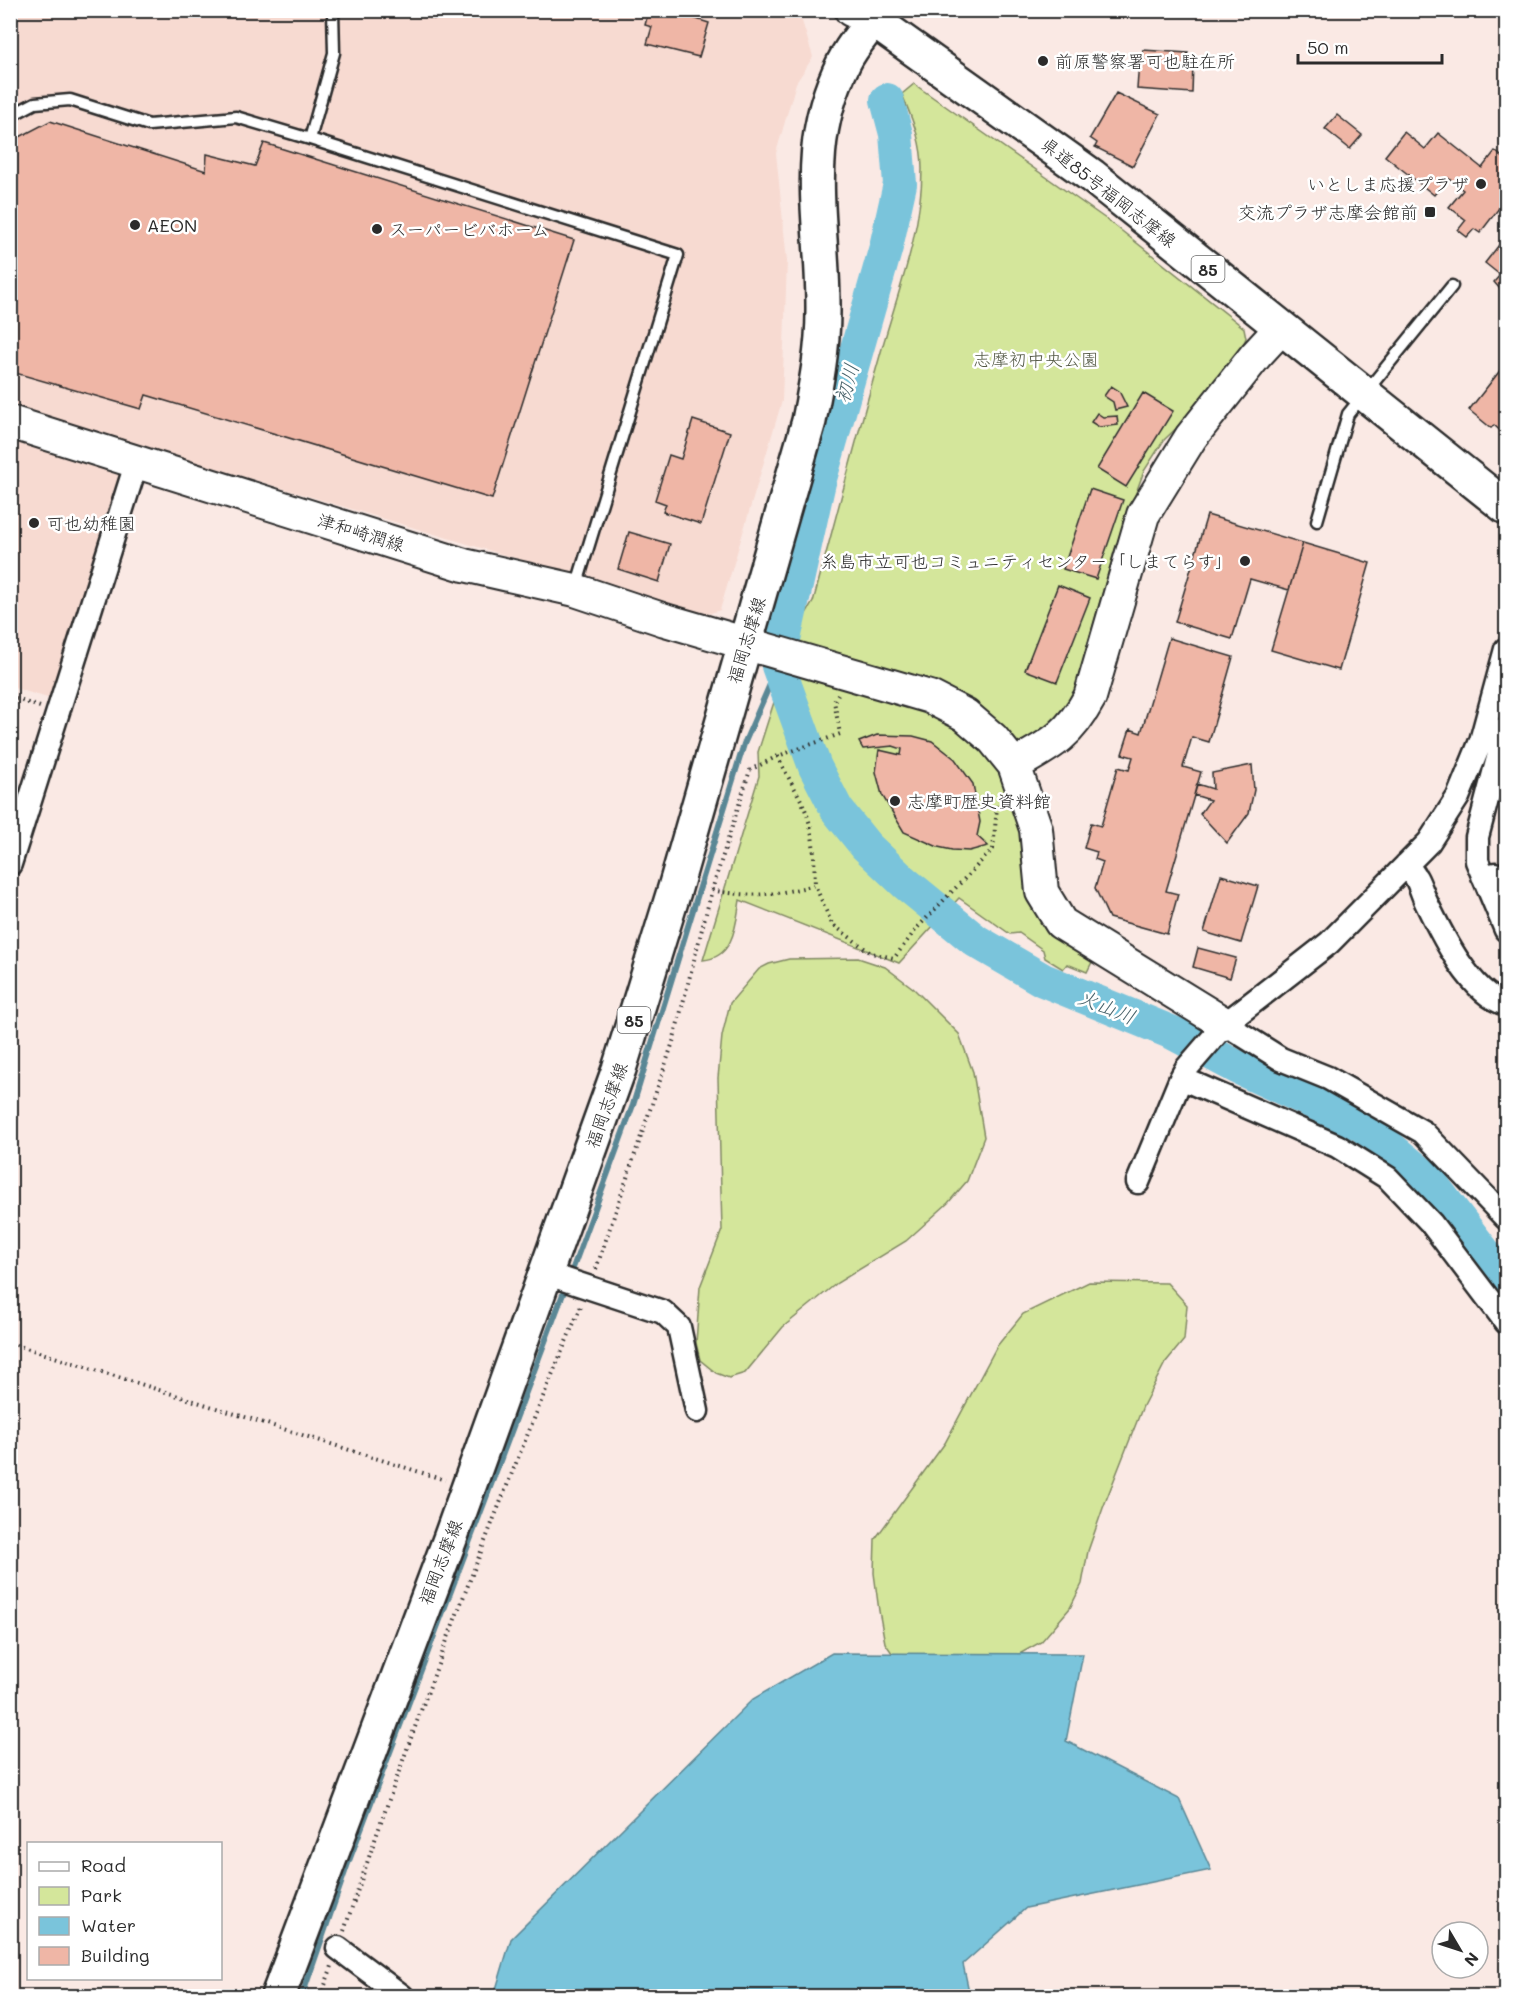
<svg xmlns="http://www.w3.org/2000/svg" width="1517" height="2007" font-family="Mali,'Klee One',sans-serif">
	<style>
		.built { fill: #f7dad1 }
		.green { fill: #d4e69b; stroke: #808863; stroke-width: 1.5 }
		.water { fill: #7ac4db; stroke: #5a8795; stroke-width: 1.5 }
		.lines { fill: none; stroke-linecap: round; stroke-linejoin: round }
		.stream { stroke: #5a8795; stroke-width: 6 }
		.river { stroke: #7ac4db; stroke-width: 34 }
		.building { fill: #efb6a6; stroke: #2b2b2b; stroke-width: 1.5 }
		.lane-casing { stroke: #2b2b2b; stroke-width: 15 }
		.street-casing { stroke: #2b2b2b; stroke-width: 27 }
		.secondary-casing { stroke: #2b2b2b; stroke-width: 36 }
		.primary-casing { stroke: #2b2b2b; stroke-width: 38 }
		.path { stroke: #2b2b2b; stroke-width: 4; stroke-dasharray: 1.5 4.5; stroke-linecap: butt }
		.lane { stroke: #fff; stroke-width: 10 }
		.street { stroke: #fff; stroke-width: 22 }
		.secondary { stroke: #fff; stroke-width: 32 }
		.primary { stroke: #fff; stroke-width: 33 }
		.poi-dot { fill: #2b2b2b; stroke: #fff; stroke-width: 2 }
		.labels { text-anchor: middle; dominant-baseline: central; stroke-width: 5; stroke-linejoin: round; paint-order: stroke }
		.shield { fill: #fff; stroke: #6b6b6b; stroke-width: 1.5 }
		.shield-label { font-size: 16px; font-weight: bold; fill: #2b2b2b }
		.poi-label { font-size: 18px; fill: #2b2b2b; stroke: #fff; text-anchor: start }
		.street-label { font-size: 18px; fill: #2b2b2b; stroke: #fff }
		.park-label { font-size: 18px; fill: #555a47; stroke: #fff }
		.water-label { font-size: 20px; font-style: italic; fill: #476169; stroke: #fff }
	</style>
	<rect width="100%" height="100%" fill="#fae9e4"/>
	<filter id="ink" filterUnits="userSpaceOnUse"><feTurbulence type="fractalNoise" baseFrequency=".0167" numOctaves="2"/><feDisplacementMap in="SourceGraphic" scale="12" xChannelSelector="R" yChannelSelector="G"/><feConvolveMatrix kernelMatrix="1 2 1 2 8 2 1 2 1" color-interpolation-filters="sRGB"/></filter>
	<g filter="url(#ink)">
		<path class="built" d="M775,10l27,11 11,36 -17,26 -20,70 11,108 -5,140 -62,209 -15,5 -694,-208 -1,-396z
			M10,436l114,34 -73,229 -40,-12z"/>
		<path class="green" d="M914,84l199,140 131,104 2,10 -6,14 -55,68 -21,20 -20,31 -30,81 -42,148 -9,21 -39,29 8,103 62,105 -7,14 -20,-8 -4,5 -18,-11 -2,-8 -24,-17 -9,1 -51,-36 -60,65 -159,-63c-4,24 -6,58 -37,60l56,-184 -1,-24 40,-125 15,-25c22,-81 43,-162 66,-243 17,-62 43,-125 43,-190 0,-28 -10,-50 -20,-75z
			M858,958l27,9 28,21 46,46 14,38 11,65 -17,44 -19,22 -42,38 -69,42 -54,44 -38,46 -16,5 -13,-5 -16,-13 -4,-17 4,-56 22,-57 -4,-152 4,-42 8,-33 29,-34 10,-5 20,-5z
			M1089,1282l78,1 20,22 -3,35 -19,23 -22,43 -40,102 -15,43 -6,33 -12,24 -29,34 -27,15 -117,3 -12,-17 -6,-32 -5,-38 1,-34 70,-96 52,-97 26,-32z"/>
		<path class="water" d="M832,1653l251,1 -17,87 113,58 32,71 -185,38 -63,56 7,32h-476l17,-57 242,-240z"/>
		<g class="lines">
			<path class="stream" d="M570,1276l63,-171 111,-361 34,-78
				M302,1996l45,-130 219,-580"/>
			<path class="river" d="M887,100l9,34 4,50 -14,63 -67,235 -41,184 37,101 22,43 29,36 39,37 71,58 67,39 130,53 64,34 125,58 66,54 78,102"/>
		</g>
		<path class="building" d="M406,10h31l-3,9z
			M649,10h19l41,13 -10,34 -52,-13 5,-17 -7,-2z
			M1143,50l45,3 -1,10h6l-1,30 -55,-4 2,-28h3z
			M1116,93l44,21 -27,52 -38,-19 2,-4 -7,-5z
			M1337,115l25,20 -12,14 -25,-20z
			M50,121l156,50 1,-17 48,12 9,-23 310,97 -82,259 -346,-104 -5,14 -129,-37 -2,-230z
			M1404,132l21,17 13,-16 44,35 13,-17 11,9v39l-26,34 -6,-4 -7,8 -9,-7 8,-10 -17,-13 14,-17 -15,-12 -14,17 -49,-39z
			M1506,236v60l-12,-14 6,-7 -15,-12z
			M1506,363v73l-12,-11 -3,3 -22,-18z
			M1111,386l8,5 8,16 -12,3 -2,-8 -9,-6z
			M1143,393l30,18 -47,76 -29,-18z
			M1097,413l6,4 14,-1 1,9 -19,2 -8,-5z
			M693,420l37,12 -29,92 -38,-12 3,-8 -11,-4 14,-45 12,4z
			M1090,489l33,11 -27,79 -33,-10z
			M1207,515l96,28 -14,47 -39,-11 -18,60 -57,-17z
			M629,532l41,12 -11,38 -41,-13z
			M1303,543l67,20 -31,107 -68,-20z
			M1058,585l32,13 -33,84 -32,-12z
			M1169,638l64,19 -24,85 -17,-5 -9,30 18,5 -35,119 12,3 -11,40 -58,-16 -14,-30 8,-26 -8,-3 2,-7 -13,-4 7,-25 10,3 17,-59 11,3 4,-13 -11,-3 8,-25 11,4z
			M877,735l36,1 19,5 23,18 18,25 7,38 -3,14 11,10 -19,5 -17,-1 -14,-3 -34,-15 -22,-37 -6,-23 3,-22 22,5 1,-6 -9,-3 -30,3 -4,-7z
			M1252,765l2,25 -5,23 -22,30 -27,-29 10,-14 -16,-5 3,-11 16,5 -1,-16z
			M1221,875l37,11 -17,57 -37,-11z
			M1198,948l38,10 -6,20 -37,-11z"/>
		<g class="lines">
			<defs>
				<path id="lane" d="M333,10l1,43 -24,86 368,116 -102,332
					M10,116l25,-13 35,-3 79,25 87,-8 74,22
					M1317,521l31,-107 104,-128"/>
				<path id="street" d="M1506,649l-25,92 -23,56 -29,45 -100,101 -104,81 -39,45 -5,9 156,68 51,32 43,45 75,99
					M1506,728l-29,109v24l29,69
					M10,864l127,-403
					M1406,865c12,11 14,23 20,37 15,31 44,92 80,102
					M1483,876l12,-2 11,4
					M1225,1024l56,35 47,19 95,54 83,86
					M1138,1182l43,-104
					M545,1273l118,39 16,15 18,84
					M338,1948l64,48"/>
				<path id="secondary" d="M851,10l22,10 8,-10
					M10,422l454,143 111,25 90,30 265,77 35,18 28,24 21,26 22,64 6,63 19,31 164,101
					M1014,765c38,-21 55,-29 76,-68l53,-182 48,-78 65,-82 25,-27"/>
				<path id="primary" d="M278,1996l172,-457 169,-470 56,-181 134,-467c7,-36 14,-72 14,-109 1,-91 -23,-163 21,-250 7,-15 19,-28 29,-42l219,156 414,331"/>
			</defs>
			<use href="#lane" class="lane-casing"/>
			<use href="#street" class="street-casing"/>
			<use href="#secondary" class="secondary-casing"/>
			<use href="#primary" class="primary-casing"/>
			<path class="path" d="M10,697l30,10
				M778,756c8,21 23,39 29,59 8,23 7,47 8,70
				M712,890c39,8 64,5 103,-5l17,39 39,29 23,5 24,-31 75,-78 4,-42 7,-3
				M596,1269l77,-227 39,-152 38,-120 28,-14 62,-22 -6,-33 4,-7
				M10,1343l435,137
				M344,1931c71,-213 150,-421 238,-627
				M321,1996l11,-30"/>
			<use href="#lane" class="lane"/>
			<use href="#street" class="street"/>
			<use href="#secondary" class="secondary"/>
			<use href="#primary" class="primary"/>
		</g>
	</g>
	<g class="poi-dot">
		<circle cx="1043" cy="61" r="6"/>
		<circle cx="1481" cy="184" r="6"/>
		<rect x="1424" y="206" width="12" height="12" rx="3"/>
		<circle cx="135" cy="225" r="6"/>
		<circle cx="377" cy="229" r="6"/>
		<circle cx="34" cy="523" r="6"/>
		<circle cx="1245" cy="561" r="6"/>
		<circle cx="895" cy="801" r="6"/>
	</g>
	<g class="labels">
		<g class="shield">
			<rect x="1191.5" y="256" width="33" height="26" rx="4.5"/>
			<rect x="617.5" y="1007" width="33" height="26" rx="4.5"/>
		</g>
		<g class="shield-label">
			<text x="1208" y="269">85</text>
			<text x="634" y="1020">85</text>
		</g>
		<g class="poi-label">
			<text x="1055" y="61">前原警察署可也駐在所</text>
			<text x="1469" y="184" text-anchor="end">いとしま応援プラザ</text>
			<text x="1418" y="212" text-anchor="end">交流プラザ志摩会館前</text>
			<text x="147" y="225">AEON</text>
			<text x="389" y="229">スーパービバホーム</text>
			<text x="46" y="523">可也幼稚園</text>
			<text x="1233" y="561" text-anchor="end">糸島市立可也コミュニティセンタ－「しまてらす」</text>
			<text x="907" y="801">志摩町歴史資料館</text>
		</g>
		<g class="street-label">
			<text transform="translate(1109 192) rotate(38)">県道85号福岡志摩線</text>
			<text transform="translate(361 532) rotate(17)">津和崎潤線</text>
			<text transform="translate(746 640) rotate(-73)">福岡志摩線</text>
			<text transform="translate(606 1105) rotate(-70)">福岡志摩線</text>
			<text transform="translate(440 1562) rotate(-69)">福岡志摩線</text>
		</g>
		<g class="park-label">
			<text x="1036" y="359">志摩初中央公園</text>
		</g>
		<g class="water-label">
			<text transform="translate(846 383) rotate(-75)">初川</text>
			<text transform="translate(1107 1006) rotate(22)">火山川</text>
		</g>
	</g>
	<rect width="1517" height="2007" fill="none" stroke="#fff" stroke-width="36"/>
	<rect x="18" y="18" width="1481" height="1971" fill="none" stroke="#2b2b2b" stroke-width="2" filter="url(#ink)"/>
	<rect x="27" y="1842" width="195" height="138" fill="#ffffff" stroke="#aaaaaa" stroke-width="1.5"/>
	<rect x="39" y="1862" width="30" height="9" fill="#ffffff" stroke="#aaaaaa" stroke-width="1.5"/>
	<text x="81" y="1872" font-size="18" fill="#2b2b2b">Road</text>
	<rect x="39" y="1887" width="30" height="18" fill="#d4e69b" stroke="#aaaaaa" stroke-width="1.5"/>
	<text x="81" y="1902" font-size="18" fill="#2b2b2b">Park</text>
	<rect x="39" y="1917" width="30" height="18" fill="#7ac4db" stroke="#aaaaaa" stroke-width="1.5"/>
	<text x="81" y="1932" font-size="18" fill="#2b2b2b">Water</text>
	<rect x="39" y="1947" width="30" height="18" fill="#efb6a6" stroke="#aaaaaa" stroke-width="1.5"/>
	<text x="81" y="1962" font-size="18" fill="#2b2b2b">Building</text>
	<g transform="translate(1460 1950) rotate(129)"><circle r="28" fill="#ffffff" stroke="#aaaaaa" stroke-width="1.5"/>
	<path d="M0-4.5L10 22L0 15L-10 22Z" fill="#2b2b2b"/>
	<text y="-9" font-size="16" font-weight="bold" text-anchor="middle" fill="#2b2b2b">N</text>
	</g>
	<path d="M1298 54v9h144v-9" fill="none" stroke="#2b2b2b" stroke-width="3"/>
	<text x="1307" y="54" font-size="18" fill="#2b2b2b" stroke="#ffffff" stroke-width="4.5" paint-order="stroke">50 m</text>
</svg>
